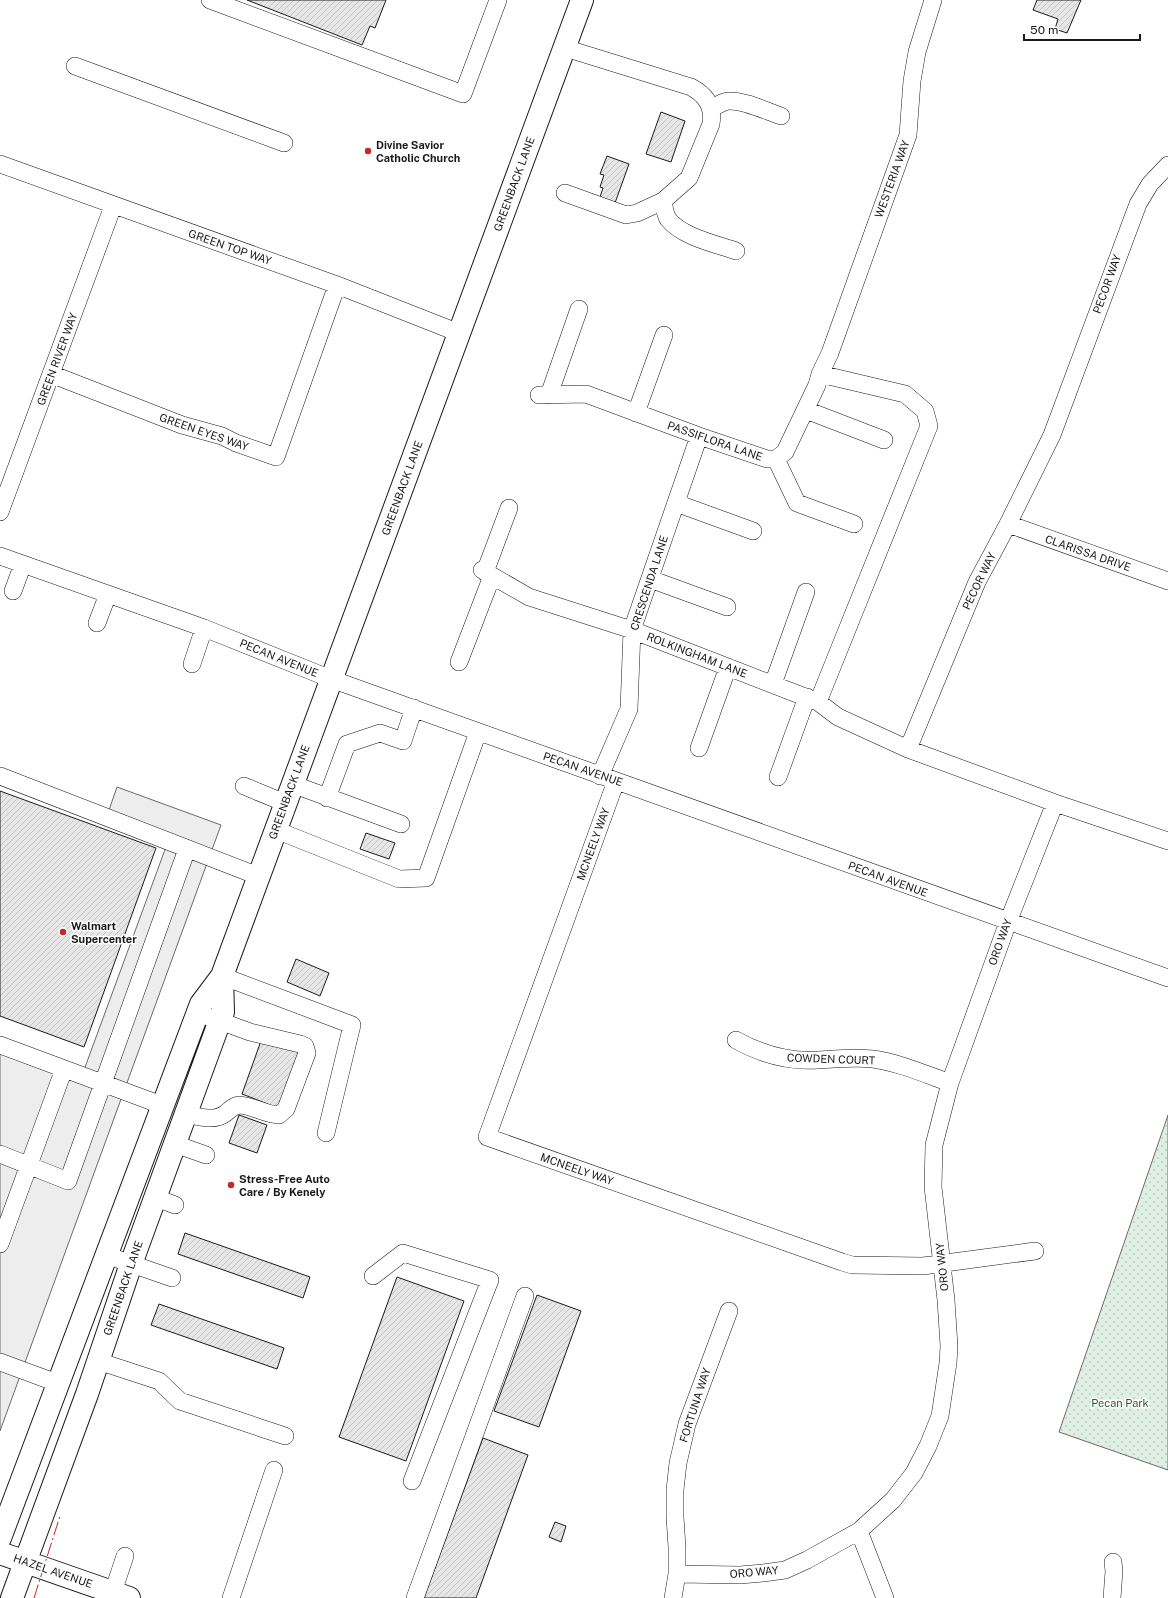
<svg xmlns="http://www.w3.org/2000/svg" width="1168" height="1598" font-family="'Public Sans',sans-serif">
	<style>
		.park { fill: url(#park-dots); stroke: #6a6a6a }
		.parking { fill: #ededed; stroke: #6a6a6a }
		.building { fill: url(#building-hatch); stroke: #1a1a1a }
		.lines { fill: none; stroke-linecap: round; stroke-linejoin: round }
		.minor-casing { stroke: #1a1a1a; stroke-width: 18 }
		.major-casing { stroke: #1a1a1a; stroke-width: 24 }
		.minor { stroke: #fff; stroke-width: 17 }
		.major { stroke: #fff; stroke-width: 22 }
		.power { stroke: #c62828; stroke-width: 1; stroke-dasharray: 14 3 2 3; stroke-linecap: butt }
		.poi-dot { fill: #c62828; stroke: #fff; stroke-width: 1.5 }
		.labels { text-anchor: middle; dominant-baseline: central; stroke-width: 3; stroke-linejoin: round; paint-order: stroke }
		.poi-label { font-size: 11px; font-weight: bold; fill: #1a1a1a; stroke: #fff; text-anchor: start }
		.street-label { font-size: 11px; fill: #1a1a1a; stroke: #fff }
		.park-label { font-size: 11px; fill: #2b5a34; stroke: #fff }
	</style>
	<defs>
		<pattern id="park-dots" width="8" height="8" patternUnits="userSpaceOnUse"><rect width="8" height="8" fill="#e0efe3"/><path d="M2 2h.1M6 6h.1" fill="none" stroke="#c0ccc2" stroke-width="1.8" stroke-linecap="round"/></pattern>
		<pattern id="building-hatch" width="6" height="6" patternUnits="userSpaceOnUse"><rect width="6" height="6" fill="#e6e6e6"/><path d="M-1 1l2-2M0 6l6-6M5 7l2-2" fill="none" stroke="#c5c5c5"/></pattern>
	</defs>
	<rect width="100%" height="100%" fill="#fff"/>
	<path class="park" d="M1168,1115v355l-109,-38z"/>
	<path class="parking" d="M117,787l104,38 -221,606v-391l84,30 86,-234 -62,-23z"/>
	<path class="building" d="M247,0h139l-11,28 -5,-2 -8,19z
		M1037,0h44l-14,33 -12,-4 3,-10 -25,-9z
		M661,112l24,9 -14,41 -25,-8z
		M607,156l22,8 -14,39 -15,-6 3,-9 -3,-1 4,-12 -4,-1z
		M0,791l156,57 -72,199 -84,-31z
		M366,833l29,10 -6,16 -29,-10z
		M296,959l33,14 -9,23 -33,-14z
		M262,1038l37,13 -21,57 -36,-14z
		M239,1115l28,10 -10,28 -28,-10z
		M185,1233l125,44 -7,21 -125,-44z
		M397,1277l67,24 -58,160 -67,-24z
		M537,1295l44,16 -42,116 -45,-16z
		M159,1304l125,44 -7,21 -126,-44z
		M483,1438l45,17 -52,143h-52z
		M555,1522l11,4 -5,16 -12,-5z"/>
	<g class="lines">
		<defs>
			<path id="minor" d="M210,0l253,94 35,-94
				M75,66l209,77
				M711,109c5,-3 11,-7 17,-8 16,-1 38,10 53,15
				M0,164l337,121 122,48
				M1168,165l-18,19 -12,20 -86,231 -44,89 -31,58 -69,167 147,54 113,38
				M565,193l61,22 11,-2 26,-12 26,-23 22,-54c3,-17 -5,-29 -20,-37l-126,-39
				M663,201c1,5 2,13 5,18 14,18 48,25 68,32
				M51,374l131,51 40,11 14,7 40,14 61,-172
				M539,395l47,-1 113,42 68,23h9l9,-7 32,-67 3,-11 10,-21 78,-218 4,-54 5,-29 16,-52
				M549,395l30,-86
				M806,410l78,30
				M636,413l28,-78
				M776,459l21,44 57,21
				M676,503l77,28
				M0,512l113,-306
				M1008,524l160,57
				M0,556l204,72 127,51 837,299
				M482,570l47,27 103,33 186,72 20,15 70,32
				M485,572l24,-64
				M650,579l77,28
				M13,591l10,-27
				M97,623l11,-29
				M459,662l33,-86
				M192,664l12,-36
				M773,684l33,-92
				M818,702l111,-276 -4,-15 -20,-17 -85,-20
				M699,748l29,-81
				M0,776l258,100
				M600,776l29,-67 3,-79 67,-194
				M778,777l29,-80
				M616,781l-129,356 355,125 10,3 71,1 112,-15
				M292,784l109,40
				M244,786l41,17
				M327,798l20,-54 33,-11 23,8 11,-33
				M276,830l123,49 27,-1 52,-146
				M222,976l130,49 -26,108
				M736,1040c25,14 53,22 82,20 19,-1 37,-3 55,-1 27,4 52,15 77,24
				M0,1045l164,61
				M186,1114c13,3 29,8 40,-1 5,-4 7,-7 13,-8 12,0 27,10 40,10l7,-6 21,-56 -2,-7 -5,-2 -50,-12 -52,-19
				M175,1144l31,11
				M0,1154l68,27 119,-332
				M156,1198l19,7
				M0,1244l64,-175
				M106,1255l66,23
				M373,1276l30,-23 87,27 -78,201
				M98,1361l61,20 21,20 105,35
				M0,1362l57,21
				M859,1531l26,67
				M677,1574l63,1 23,-2 22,-3 22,-10 52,-29 34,-31 21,-27 14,-27 12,-30 8,-53 1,-17 -3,-46 -13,-113 1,-42 16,-62 58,-161 47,-119
				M113,1592l12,-36
				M231,1598l43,-128
				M415,1598l110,-302
				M673,1598l4,-24v-27l-2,-30v-27l3,-27 9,-39 42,-113
				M1112,1598l2,-27 -1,-9"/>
			<path id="major" d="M0,1538l201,-534 21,-28 360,-976
				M0,1553l129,45
				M12,1598l75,-204 44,-130 92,-252 -1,-36"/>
		</defs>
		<use href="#minor" class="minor-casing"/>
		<use href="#major" class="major-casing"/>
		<use href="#minor" class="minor"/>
		<use href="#major" class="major"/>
		<path class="power" d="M34,1598l26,-82"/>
	</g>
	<g class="poi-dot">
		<circle cx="368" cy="151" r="4"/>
		<circle cx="63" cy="932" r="4"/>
		<circle cx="231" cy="1185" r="4"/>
	</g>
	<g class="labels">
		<g class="poi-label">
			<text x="376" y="145">Divine Savior<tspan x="376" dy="13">Catholic Church</tspan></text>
			<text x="71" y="926">Walmart<tspan x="71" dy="13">Supercenter</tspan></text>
			<text x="239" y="1179">Stress-Free Auto<tspan x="239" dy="13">Care / By Kenely</tspan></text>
		</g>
		<g class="street-label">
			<text transform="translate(892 179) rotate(-70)">WESTERIA WAY</text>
			<text transform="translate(514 184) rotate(-70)">GREENBACK LANE</text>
			<text transform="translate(230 247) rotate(19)">GREEN TOP WAY</text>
			<text transform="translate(1107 284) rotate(-70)">PECOR WAY</text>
			<text transform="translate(57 359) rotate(-70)">GREEN RIVER WAY</text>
			<text transform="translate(204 432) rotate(19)">GREEN EYES WAY</text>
			<text transform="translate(715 441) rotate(19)">PASSIFLORA LANE</text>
			<text transform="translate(402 488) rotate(-70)">GREENBACK LANE</text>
			<text transform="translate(1088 553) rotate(19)">CLARISSA DRIVE</text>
			<text transform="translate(979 581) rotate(-64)">PECOR WAY</text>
			<text transform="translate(649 583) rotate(-72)">CRESCENDA LANE</text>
			<text transform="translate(697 655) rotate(21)">ROLKINGHAM LANE</text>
			<text transform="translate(279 658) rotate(22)">PECAN AVENUE</text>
			<text transform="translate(583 769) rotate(19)">PECAN AVENUE</text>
			<text transform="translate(289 792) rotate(-70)">GREENBACK LANE</text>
			<text transform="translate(593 844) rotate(-70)">MCNEELY WAY</text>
			<text transform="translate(888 879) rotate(20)">PECAN AVENUE</text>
			<text transform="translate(1000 942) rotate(-70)">ORO WAY</text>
			<text transform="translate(831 1059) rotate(2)">COWDEN COURT</text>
			<text transform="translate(577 1169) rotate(19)">MCNEELY WAY</text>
			<text transform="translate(942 1267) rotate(-96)">ORO WAY</text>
			<text transform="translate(123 1288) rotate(-71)">GREENBACK LANE</text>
			<text transform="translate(695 1405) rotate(-72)">FORTUNA WAY</text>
			<text transform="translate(53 1571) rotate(19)">HAZEL AVENUE</text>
			<text transform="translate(754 1572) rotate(-5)">ORO WAY</text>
		</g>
		<g class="park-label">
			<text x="1120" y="1403">Pecan Park</text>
		</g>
	</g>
	<path d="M1024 34v6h116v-6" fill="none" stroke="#1a1a1a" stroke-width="2"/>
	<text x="1030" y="34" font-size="12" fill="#1a1a1a" stroke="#ffffff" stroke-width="3" paint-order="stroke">50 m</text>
</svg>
